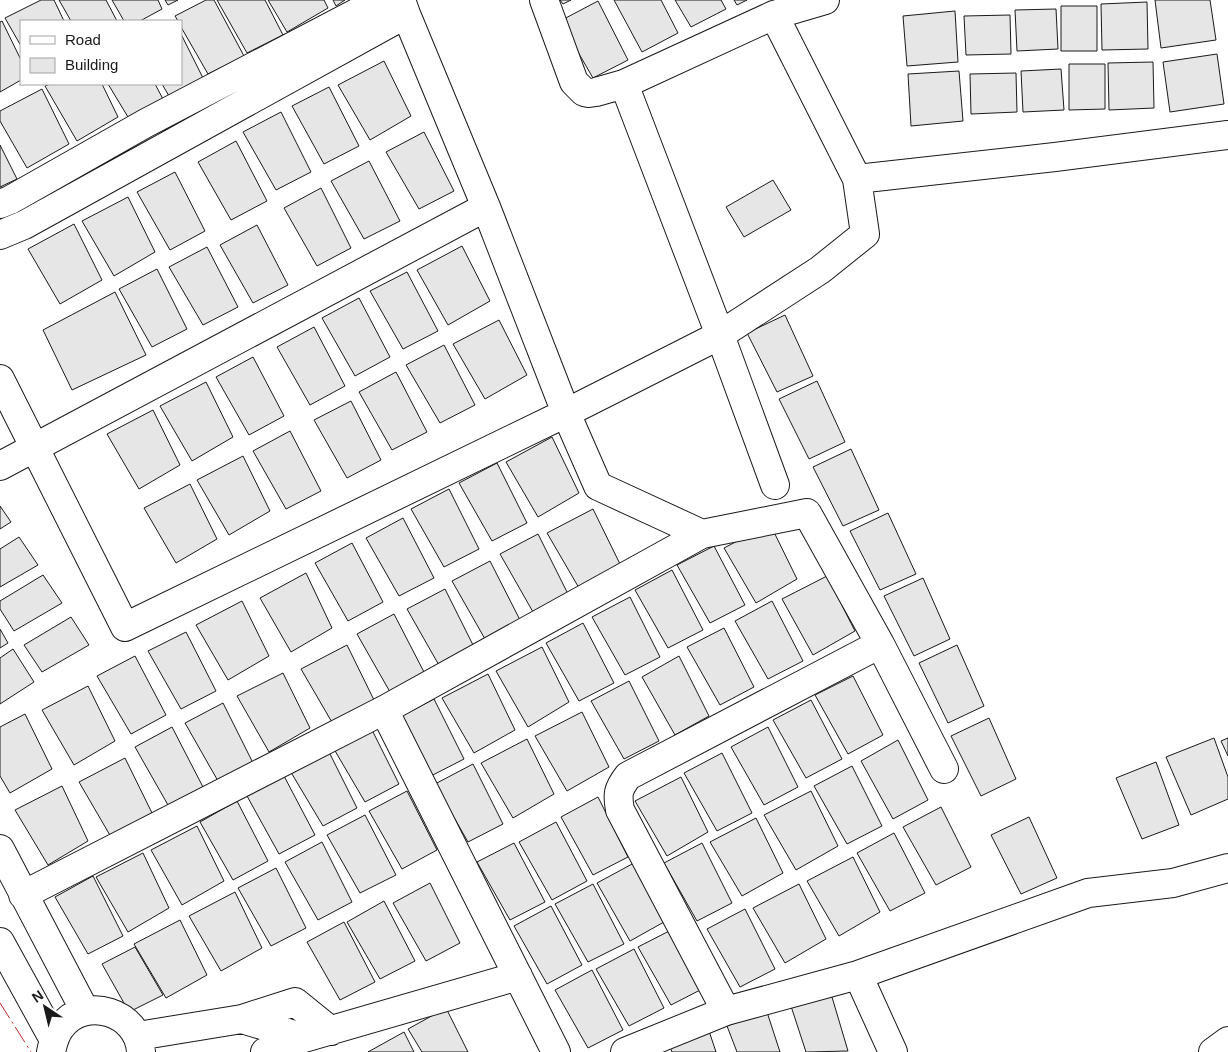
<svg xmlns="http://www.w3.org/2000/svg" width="1228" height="1052" font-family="Arial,sans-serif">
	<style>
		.building { fill: #e6e6e6; stroke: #1a1a1a }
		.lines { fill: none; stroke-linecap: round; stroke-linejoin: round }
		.minor-casing { stroke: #1a1a1a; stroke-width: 30 }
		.minor { stroke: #fff; stroke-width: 28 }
		.power { stroke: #c62828; stroke-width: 1; stroke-dasharray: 18 4 2.5 4; stroke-linecap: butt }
	</style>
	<rect width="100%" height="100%" fill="#fff"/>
	<path class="building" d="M41,0h13l10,21h-43v25l-16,-28z
		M59,0h47l11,21h-46z
		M112,0h46l4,9 -22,12h-16z
		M165,0h13l-10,5z
		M206,0h8l30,56 -36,18 -27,-47v-6h-3l-3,-5z
		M217,0h48l18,35 -36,18z
		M268,0h56l4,8 -41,24z
		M333,0h12l-9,6z
		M560,0h11l-8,4z
		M614,0h47l17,33 -36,19z
		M675,0h46l5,9 -35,18z
		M734,0h13l-10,5z
		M1155,0h55l6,40 -55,8z
		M598,1l30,59 -35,18 -33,-57z
		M1147,2l1,47 -46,1 -1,-46z
		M1061,6h36v45h-36z
		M1056,9l2,40 -41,2 -2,-41z
		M955,11l3,51 -51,4 -4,-50z
		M1010,15l1,39 -45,1 -2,-39z
		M2,21l19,39v20l-21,12v-70z
		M181,34l22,44 -34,18 -7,-12h19z
		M1217,54l7,50 -54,8 -7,-50z
		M384,61l27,55 -41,24 -32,-55z
		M1153,62l1,46 -45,2 -1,-47z
		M1069,64h36v45l-36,1z
		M1061,69l3,41 -41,2 -2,-41z
		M959,71l4,50 -52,5 -3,-52z
		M1016,73l1,39 -46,2 -1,-40z
		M50,84h52l16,33 -41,24 -32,-55z
		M108,84h47l8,15 -35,18z
		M329,87l30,59 -35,18 -32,-58z
		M42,89l27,55 -42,24 -27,-47v-10z
		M281,112l30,60 -35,18 -33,-58z
		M424,132l30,59 -35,18 -33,-57z
		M236,141l31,60 -36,19 -33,-58z
		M0,145l17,34 -17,8z
		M369,161l31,60 -36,18 -33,-58z
		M175,172l30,59 -35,19 -33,-58z
		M773,180l18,30 -47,27 -18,-30z
		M321,188l30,60 -34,18 -33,-58z
		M128,197l27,55 -41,24 -32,-55z
		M74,224l28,56 -42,24 -32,-55z
		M257,225l31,60 -35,18 -33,-58z
		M462,246l28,55 -42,24 -31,-55z
		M207,247l31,60 -35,18 -34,-58z
		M157,269l30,60 -35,18 -33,-58z
		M407,272l31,59 -35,18 -33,-58z
		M115,292l31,63 -74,35 -29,-60z
		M359,298l31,59 -35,19 -33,-58z
		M785,315l28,61 -36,16 -30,-59z
		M499,320l28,55 -42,24 -32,-55z
		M314,327l31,59 -35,19 -33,-58z
		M444,345l31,60 -35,18 -34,-58z
		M253,357l31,59 -35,19 -33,-58z
		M396,372l31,60 -35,18 -33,-58z
		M817,381l28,61 -36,17 -30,-60z
		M206,382l27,55 -41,24 -32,-55z
		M351,401l30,59 -34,18 -33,-58z
		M153,410l27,55 -41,24 -32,-55z
		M290,431l31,60 -35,18 -33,-58z
		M552,437l27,56 -41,24 -32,-55z
		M851,449l28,61 -36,16 -30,-59z
		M243,456l27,55 -41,24 -32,-55z
		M497,463l30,60 -35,18 -33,-58z
		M190,484l27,55 -41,24 -32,-55z
		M449,489l30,60 -35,18 -33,-58z
		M0,506l11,16 -11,7z
		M593,509l27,55 -41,24 -32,-55z
		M888,513l28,61 -36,16 -30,-59z
		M403,518l31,60 -35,18 -33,-58z
		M770,524l27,55 -41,24 -32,-55z
		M538,534l30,60 -35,18 -33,-58z
		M19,537l19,28 -38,22v-38z
		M352,543l31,59 -35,19 -33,-58z
		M714,546l31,59 -35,18 -33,-58z
		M490,561l30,59 -35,19 -33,-58z
		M672,570l31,60 -35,18 -33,-58z
		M306,573l26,55 -41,24 -31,-54z
		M43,575l19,28 -48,28 -14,-22v-8z
		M827,576l28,55 -42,24 -31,-56z
		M923,578l27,61 -36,17 -30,-60z
		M445,589l30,60 -35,18 -33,-58z
		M630,597l30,60 -35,18 -33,-58z
		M242,601l27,55 -41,24 -32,-55z
		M772,601l31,60 -35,18 -33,-58z
		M394,614l31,60 -35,18 -33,-58z
		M71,617l18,28 -47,27 -18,-27z
		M583,623l31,60 -35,18 -33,-58z
		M724,628l30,59 -34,18 -33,-58z
		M0,629l8,14 -8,5z
		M186,632l30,59 -35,18 -33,-58z
		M347,645l27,55 -41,24 -32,-55z
		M957,645l27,61 -36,17 -29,-60z
		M542,647l27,55 -41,25 -32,-56z
		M13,649l21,33 -34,22v-46z
		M135,656l31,59 -35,19 -34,-58z
		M679,656l30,60 -34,19 -33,-58z
		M283,673l27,55 -41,24 -32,-56z
		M488,674l27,56 -41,23 -32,-55z
		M853,676l30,59 -35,19 -33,-59z
		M629,681l30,60 -35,18 -33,-58z
		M88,686l27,55 -41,24 -32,-55z
		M434,699l30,60 -35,18 -33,-58z
		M811,700l31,59 -36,19 -33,-58z
		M223,703l30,60 -35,18 -33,-58z
		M582,712l27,55 -42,24 -32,-55z
		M25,714l27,55 -42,24 -10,-17v-49z
		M989,718l27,61 -35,17 -30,-60z
		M369,724l30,60 -34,18 -34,-58z
		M172,727l31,60 -35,18 -33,-58z
		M768,727l30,60 -34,18 -33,-58z
		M1214,738l14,39v22l-37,16 -25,-58z
		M1228,738v18l-7,-15z
		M527,739l27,55 -41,24 -32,-55z
		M898,740l30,60 -35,19 -32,-58z
		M327,748l30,60 -34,18 -34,-57z
		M722,753l30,60 -35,18 -33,-58z
		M125,758l27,55 -41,24 -32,-55z
		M1156,762l23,63 -37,14 -26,-61z
		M473,764l30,60 -35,18 -33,-58z
		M852,766l30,60 -35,18 -33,-58z
		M284,776l31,59 -36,19 -32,-58z
		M681,777l27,55 -41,24 -32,-55z
		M62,786l26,55 -40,24 -33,-55z
		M407,791l30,59 -35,19 -33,-58z
		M811,791l27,55 -42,24 -32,-55z
		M598,797l30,60 -35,18 -32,-58z
		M237,801l31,60 -35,19 -33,-58z
		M941,807l30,60 -35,18 -33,-58z
		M365,815l31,60 -36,18 -33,-58z
		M1029,817l28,61 -36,16 -30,-59z
		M756,818l27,55 -41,23 -32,-54z
		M556,822l31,59 -35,19 -33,-58z
		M197,826l27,55 -42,24 -31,-55z
		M894,833l31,60 -35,18 -33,-58z
		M322,842l30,60 -34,18 -33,-58z
		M514,843l31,59 -35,18 -33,-58z
		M702,843l30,60 -35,18 -33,-58z
		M143,853l26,55 -41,24 -32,-55z
		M853,857l27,55 -41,24 -32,-55z
		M634,863l30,59 -34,19 -33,-58z
		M276,868l30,60 -35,18 -33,-58z
		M93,876l30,60 -35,18 -33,-57z
		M430,883l30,60 -34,18 -33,-58z
		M593,884l31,60 -36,18 -33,-58z
		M799,884l27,55 -41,24 -32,-55z
		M235,892l27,56 -41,23 -32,-55z
		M384,901l31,60 -35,18 -33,-57z
		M551,906l31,59 -35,19 -33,-58z
		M745,909l30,60 -35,18 -33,-58z
		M180,920l27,55 -41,23 -32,-54z
		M344,922l31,60 -35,18 -33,-58z
		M675,928l31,59 -35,18 -33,-58z
		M135,947l28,48 -34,17 -27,-48z
		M634,949l30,59 -35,18 -33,-57z
		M592,970l31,60 -35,18 -33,-58z
		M829,987l19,64 -42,1 -17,-52z
		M446,1008l22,44h-46l-14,-23z
		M767,1012l13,40h-43l-10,-26z
		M708,1028l8,24h-44l-4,-10z
		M404,1032l10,20h-46z"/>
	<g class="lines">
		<defs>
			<path id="minor" d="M401,0l5,14 80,193 80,206 32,73 104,48 105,-21 73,131 -252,132c-10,13 -11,18 -8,34l106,201
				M544,0l30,82 10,10 5,1 7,-1 28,-8 150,-69 51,-15
				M624,84l96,251 55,150
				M857,179l198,-22 173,-22
				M0,204l10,-4 136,-77 235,-123
				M0,235l24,-10 382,-211
				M0,379l125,248 441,-214 154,-78 100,-65 45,-36 -8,-55 -83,-164
				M0,466l486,-259
				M880,644l64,125
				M384,710l172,342
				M0,849l85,162
				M23,895l361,-185 318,-176
				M0,942l54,98
				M858,975l35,77
				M242,1019l53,-17 36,29
				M138,1036l104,-17 62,19
				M51,1052c2,-9 4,-18 10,-25 24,-32 78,-15 80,25
				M265,1052l39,-14 214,-62
				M625,1052l101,-41 132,-36 230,-82 85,-10 55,-15
				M1213,1052l15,-11"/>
		</defs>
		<use href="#minor" class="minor-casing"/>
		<use href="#minor" class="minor"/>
		<path class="power" d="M0,1003l31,49"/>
	</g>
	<rect x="20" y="20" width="162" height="65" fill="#ffffff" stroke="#a3a3a3"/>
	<rect x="30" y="36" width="25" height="8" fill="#ffffff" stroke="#a3a3a3"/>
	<text x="65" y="45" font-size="15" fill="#1a1a1a">Road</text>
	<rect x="30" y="58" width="25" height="15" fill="#e6e6e6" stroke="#a3a3a3"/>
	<text x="65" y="70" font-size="15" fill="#1a1a1a">Building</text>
	<g transform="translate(45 1007) rotate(325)" stroke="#ffffff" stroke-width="4" paint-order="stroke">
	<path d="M0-4L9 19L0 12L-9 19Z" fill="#1a1a1a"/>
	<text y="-8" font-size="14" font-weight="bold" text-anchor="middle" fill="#1a1a1a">N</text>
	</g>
</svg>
